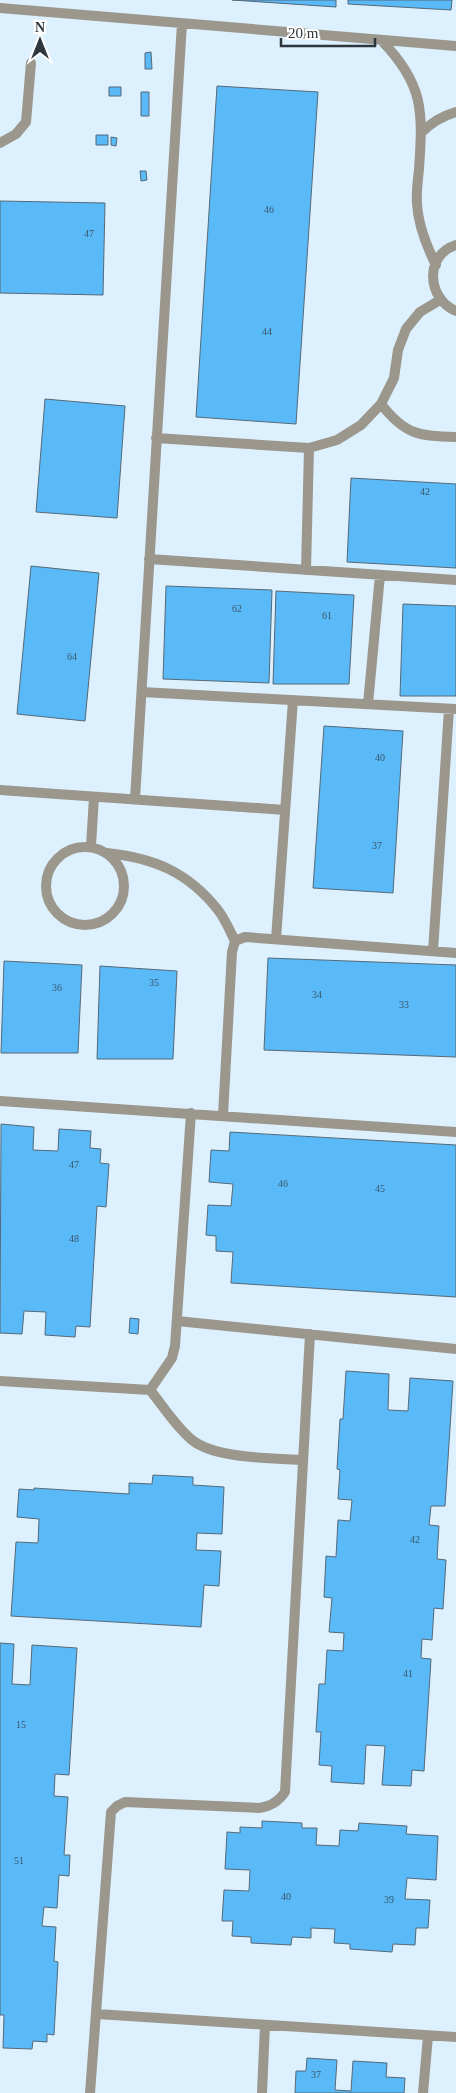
<svg xmlns="http://www.w3.org/2000/svg" width="456" height="2093" font-family="Georgia,serif">
	<style>
		.building { fill: #5ab9f7; stroke: #546978 }
		.lines { fill: none; stroke-linecap: round; stroke-linejoin: round }
		.lane { stroke: #9b978d; stroke-width: 10 }
		.labels { text-anchor: middle; dominant-baseline: central; stroke-width: 4; stroke-linejoin: round; paint-order: stroke }
		.number-label { font-size: 10px; fill: #39586c }
	</style>
	<rect width="100%" height="100%" fill="#ddf0fe"/>
	<path class="building" d="M232,0h104v7z
		M348,0h104l-1,10 -103,-6z
		M151,52l1,17h-7v-16z
		M217,86l101,6 -22,332 -100,-7z
		M109,87h12v9h-12z
		M141,92h8v24h-8z
		M96,135h12v10h-12z
		M111,137l6,1 -1,8 -5,-1z
		M140,171h6l1,9 -6,1z
		M0,201l105,2 -2,92 -103,-2z
		M45,399l80,7 -8,112 -81,-6z
		M351,478l105,6v84l-109,-6z
		M31,566l68,7 -14,148 -68,-7z
		M166,586l106,4 -3,93 -106,-4z
		M276,591l78,4 -5,89h-76z
		M403,604l53,2v90h-56z
		M324,726l79,5 -10,162 -80,-5z
		M268,958l188,7v92l-192,-7z
		M4,961l78,4 -4,88h-77z
		M100,966l77,5 -4,88h-76z
		M1,1124l33,3 -1,23 25,1 1,-22 32,2 -1,17 11,1 -1,14 9,1 -3,43 -9,-1 -7,121 -14,-1 -1,11 -30,-2 1,-23 -22,-1 -2,23 -22,-1z
		M230,1132l226,13v152l-225,-14 2,-31 -17,-1v-15l-10,-1 2,-30 23,1 2,-22 -24,-2 2,-32 18,1z
		M130,1318l9,1 -1,15 -9,-1z
		M346,1371l43,3 -1,36 20,1 2,-33 43,3 -8,125h-14l-2,19 10,1 -2,33 9,1 -3,49 -9,-1 -2,32 -10,-1 -1,19 10,1 -7,112 -12,-1 -1,16 -29,-1 3,-39 -19,-1 -2,39 -33,-2 1,-16 -13,-1 2,-33h-5l3,-48h6l2,-34 16,1 1,-18 -15,-1 3,-34 -8,-1 2,-41 10,1 2,-37 12,1 2,-21 -14,-1 2,-29 -3,-1 3,-50h3z
		M153,1475l40,2v8l31,2 -2,47 -25,-1 -1,17 25,1 -2,35 -15,-1 -3,42 -190,-11 5,-74 22,1 1,-24 -22,-2 2,-28 15,1v-2l95,6v-11l23,1z
		M0,1643l14,1 -2,40 18,1 2,-40 45,3 -8,127 -14,-1 -1,22 14,1 -4,58h6l-1,21 -10,-1 -2,33 -13,-1 -2,19 14,1 -2,34 4,1 -4,73 -7,-1v8l-14,-1 -1,8 -29,-1 1,-33h-4z
		M262,1821l40,2v5h15l-1,17 23,1 1,-16 18,1 1,-8 48,3 -1,8 32,2 -2,44 -29,-2 -2,21 25,1 -2,28h-12l-1,17 -22,-1 -1,8 -42,-3v-5l-16,-1 1,-14 -24,-1v10l-19,-1 -1,8 -40,-2v-6l-19,-1 1,-15h-11l2,-31 25,1 1,-21 -25,-1 2,-37 13,1v-6l22,1z
		M307,2058l30,2 -2,30 16,1 2,-30 34,2 -1,14 19,1 -1,15h-109l1,-22h10z"/>
	<g class="lines">
		<path class="lane" d="M0,8l456,38
			M381,40c43,44 42,71 38,129 -1,11 -3,23 -2,34 1,22 9,42 19,62
			M422,132c10,-10 20,-16 34,-20
			M0,143l16,-9 10,-12 5,-59
			M456,245c-32,10 -29,54 0,66
			M381,404c24,31 38,32 75,33
			M156,438l153,10 28,-8 24,-15 20,-21 13,-26 4,-28 8,-21 14,-17 20,-12
			M149,559l307,21
			M306,570l3,-122
			M142,692l314,17
			M368,704l12,-129
			M0,790l285,20
			M135,799l47,-776
			M91,846l3,-49
			M46 886a39 39 0 1 1 78 0a39 39 0 1 1-78 0Z
			M107,853c47,5 81,19 111,57 7,9 12,21 17,31
			M276,939l17,-239
			M433,951l16,-242
			M0,1101l456,31
			M223,1115l9,-163 3,-11 10,-4 211,16
			M177,1321l279,28
			M0,1381l150,9c13,16 26,37 42,50 24,19 80,18 111,20
			M150,1390l22,-32 3,-12 16,-233
			M97,2014l359,23
			M90,2093l21,-281 6,-6 8,-4 134,6c12,-2 19,-6 26,-16l25,-458
			M262,2093l3,-68
			M423,2093l5,-57"/>
	</g>
	<g class="labels">
		<g class="number-label">
			<text x="269" y="209">46</text>
			<text x="89" y="233">47</text>
			<text x="267" y="331">44</text>
			<text x="425" y="491">42</text>
			<text x="237" y="608">62</text>
			<text x="327" y="615">61</text>
			<text x="72" y="656">64</text>
			<text x="380" y="757">40</text>
			<text x="377" y="845">37</text>
			<text x="154" y="982">35</text>
			<text x="57" y="987">36</text>
			<text x="317" y="994">34</text>
			<text x="404" y="1004">33</text>
			<text x="74" y="1164">47</text>
			<text x="283" y="1183">46</text>
			<text x="380" y="1188">45</text>
			<text x="74" y="1238">48</text>
			<text x="415" y="1539">42</text>
			<text x="408" y="1673">41</text>
			<text x="21" y="1724">15</text>
			<text x="19" y="1860">51</text>
			<text x="286" y="1896">40</text>
			<text x="389" y="1899">39</text>
			<text x="316" y="2074">37</text>
		</g>
	</g>
	<g transform="translate(40 40)" stroke="#ffffff" stroke-width="4" paint-order="stroke">
	<path d="M0-4L9 19L0 12L-9 19Z" fill="#2e373e"/>
	<text y="-8" font-size="14" font-weight="bold" text-anchor="middle" fill="#2e373e">N</text>
	</g>
	<path d="M281 38v8h94v-8" fill="none" stroke="#2e373e" stroke-width="2.5"/>
	<text x="288" y="38" font-size="15" fill="#2e373e" stroke="#ffffff" stroke-width="4" paint-order="stroke">20 m</text>
</svg>
